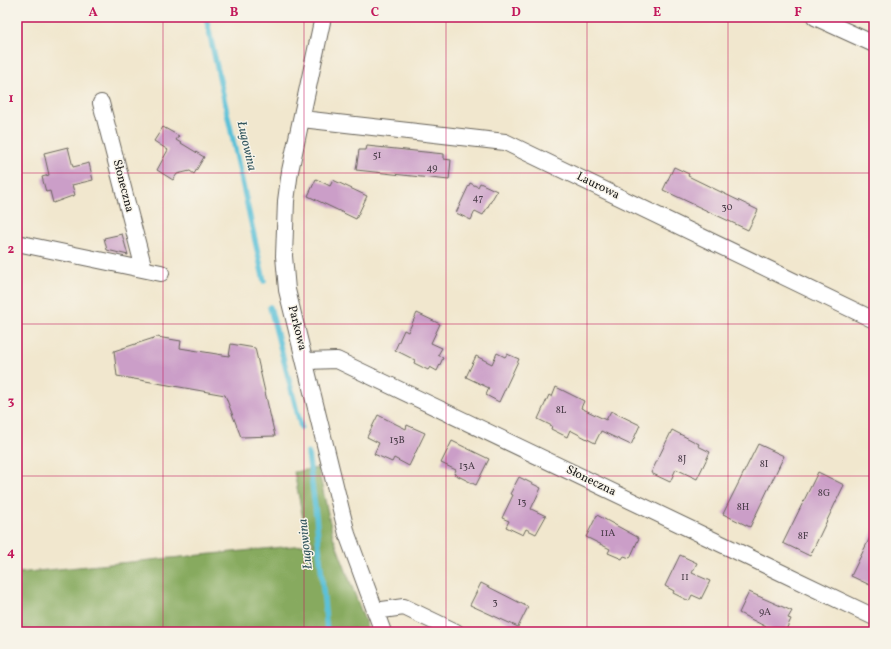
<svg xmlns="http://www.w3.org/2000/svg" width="891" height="649" font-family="Vollkorn,serif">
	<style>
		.forest { fill: #87aa5e; stroke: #52633d }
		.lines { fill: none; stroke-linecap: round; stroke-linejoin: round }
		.stream { stroke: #5bc1d8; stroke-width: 5.5 }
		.building { fill: #cb9ec8 }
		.street-casing { stroke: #67635a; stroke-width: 18 }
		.street { stroke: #fff; stroke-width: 16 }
		.grid { fill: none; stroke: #c2185b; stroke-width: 1; stroke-opacity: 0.55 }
		.labels { text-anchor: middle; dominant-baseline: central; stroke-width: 3; stroke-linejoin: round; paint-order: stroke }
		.number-label { font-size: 10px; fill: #483c47 }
		.street-label { font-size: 12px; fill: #1c1c1c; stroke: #f7f3e8 }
		.water-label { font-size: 13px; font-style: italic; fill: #32565e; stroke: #f7f3e8 }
		.neatline { fill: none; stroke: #c2185b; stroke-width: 1.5 }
		.grid-label { font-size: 13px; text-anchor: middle; font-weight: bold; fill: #c2185b }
	</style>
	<rect width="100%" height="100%" fill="#f7f3e8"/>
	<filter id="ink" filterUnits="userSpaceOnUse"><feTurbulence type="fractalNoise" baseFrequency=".025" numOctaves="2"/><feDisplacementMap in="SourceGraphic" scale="8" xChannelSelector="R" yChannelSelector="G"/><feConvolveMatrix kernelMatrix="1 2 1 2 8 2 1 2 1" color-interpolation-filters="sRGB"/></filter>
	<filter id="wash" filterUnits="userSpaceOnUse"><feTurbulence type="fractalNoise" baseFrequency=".012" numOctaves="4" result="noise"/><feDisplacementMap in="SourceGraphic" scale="16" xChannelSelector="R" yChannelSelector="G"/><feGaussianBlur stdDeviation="0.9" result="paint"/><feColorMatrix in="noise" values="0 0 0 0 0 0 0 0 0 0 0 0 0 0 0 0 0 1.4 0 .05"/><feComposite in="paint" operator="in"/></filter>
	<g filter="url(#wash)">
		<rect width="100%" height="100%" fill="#f1e7ce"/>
		<path class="forest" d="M318,468l15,68 36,96h-352v-59l297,-29 -9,-15 -11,-57z"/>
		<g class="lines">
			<path class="stream" d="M206,17l58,264
				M270,307l31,120
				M308,453l8,62 11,117"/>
		</g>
		<g id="blocks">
			<path class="building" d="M163,127l16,9 -3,4 28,17 -10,17 -4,-3 -13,3 -4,6 -16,-10 11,-20 -14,-9z
				M367,146l77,8v5l7,1 -2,20 -93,-10 3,-20h7z
				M68,147l5,20 16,-4 4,17 -21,5 3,10 -22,8 -3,-12 -4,1 -4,-15 7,-2 -5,-22z
				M674,167l15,7 -1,2 70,34 -10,20 -85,-40z
				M316,179l14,7 3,-6 34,16 -11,23 -48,-23z
				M470,183l8,4 2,-4 17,8 -14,24 -8,-4 -4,9 -15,-7z
				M122,234l6,21 -21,-5 -3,-12z
				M417,313l23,11 -9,19 11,5 -4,7 5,3 -6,13 -7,-4 -2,3 -14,-7 1,-3 -20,-10 9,-20 4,2z
				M157,337l24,4 -1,7 49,8 2,-12 24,4 20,88 -34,1 -16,-42 -108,-19 -3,-25z
				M497,353l8,4 2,-3 12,5 -20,43 -13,-7 3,-7 -23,-11 10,-21 16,8z
				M556,387l28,14 -3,7 25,12 5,-9 29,14 -9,20 -30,-14 -6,12 -25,-13 -3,7 -16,-8 1,-3 -14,-7 11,-24 3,2z
				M378,415l28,14 1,-4 18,8 -16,33 -15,-8 -2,4 -18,-8 5,-11 -12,-6z
				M672,430l27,14 -1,2 12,6 -13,27 -21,-10 -6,13 -19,-9z
				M452,441l37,18 -13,26 -22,-11 2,-4 -15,-7z
				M758,444l26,12 -34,71 -27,-13z
				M818,472l26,13 -34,71 -27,-13z
				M519,477l22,11 -10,21 15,7 -10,18 -10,-5 -3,6 -17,-8 3,-6 -7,-3 11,-23 -3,-1z
				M597,515l42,23 -9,20 -6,-2 -2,3 -14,-6 2,-4 -24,-12z
				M874,529v58l-23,-11z
				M680,555l17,8 -5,10 18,8 -9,18 -9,-4 -3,6 -16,-8 1,-2 -9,-5z
				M481,583l47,24 -10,20 -48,-22z
				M749,592l43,19 -4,7 3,1 -6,13h-9l-37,-19z"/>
		</g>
	</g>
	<g filter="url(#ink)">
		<use href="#blocks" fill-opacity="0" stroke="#67635a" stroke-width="1"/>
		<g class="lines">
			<defs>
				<path id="street" d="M323,17l-33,154 -4,30 -2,55 3,34 60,244 36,98
					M815,17l59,27
					M101,103l43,166
					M302,119l203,23 369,178
					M17,243l144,30
					M306,361l31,-1 537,257
					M375,611l29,-4 52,25"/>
			</defs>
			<use href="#street" class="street-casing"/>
			<use href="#street" class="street"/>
		</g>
	</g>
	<path class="grid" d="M163,17v615M304,17v615M446,17v615M587,17v615M728,17v615M17,173h857M17,324h857M17,476h857"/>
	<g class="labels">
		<g class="number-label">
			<text x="377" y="155">51</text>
			<text x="432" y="168">49</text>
			<text x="478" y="198">47</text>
			<text x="727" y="207">30</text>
			<text x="561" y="410">8L</text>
			<text x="397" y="440">13B</text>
			<text x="682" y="459">8J</text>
			<text x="764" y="464">8I</text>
			<text x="467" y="466">13A</text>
			<text x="824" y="493">8G</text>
			<text x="522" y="502">13</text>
			<text x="743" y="507">8H</text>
			<text x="608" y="533">11A</text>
			<text x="803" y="536">8F</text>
			<text x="685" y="577">11</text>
			<text x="495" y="602">3</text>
			<text x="765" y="612">9A</text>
		</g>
		<g class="street-label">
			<text transform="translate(123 186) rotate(76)">Słoneczna</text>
			<text transform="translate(598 186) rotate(26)">Laurowa</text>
			<text transform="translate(297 328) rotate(76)">Parkowa</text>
			<text transform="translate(591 481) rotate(26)">Słoneczna</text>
		</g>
		<g class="water-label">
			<text transform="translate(246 146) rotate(77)">Ługowina</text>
			<text transform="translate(306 544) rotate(-96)">Ługowina</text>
		</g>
	</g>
	<rect width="891" height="649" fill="none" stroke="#f7f3e8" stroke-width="44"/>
	<rect x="22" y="22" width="847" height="605" class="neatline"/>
	<g class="grid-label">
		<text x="93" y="16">A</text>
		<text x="234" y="16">B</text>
		<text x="375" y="16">C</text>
		<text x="516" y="16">D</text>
		<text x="657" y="16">E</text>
		<text x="798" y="16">F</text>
		<text x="11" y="102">1</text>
		<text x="11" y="253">2</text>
		<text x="11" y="405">3</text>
		<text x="11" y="556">4</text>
	</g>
</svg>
